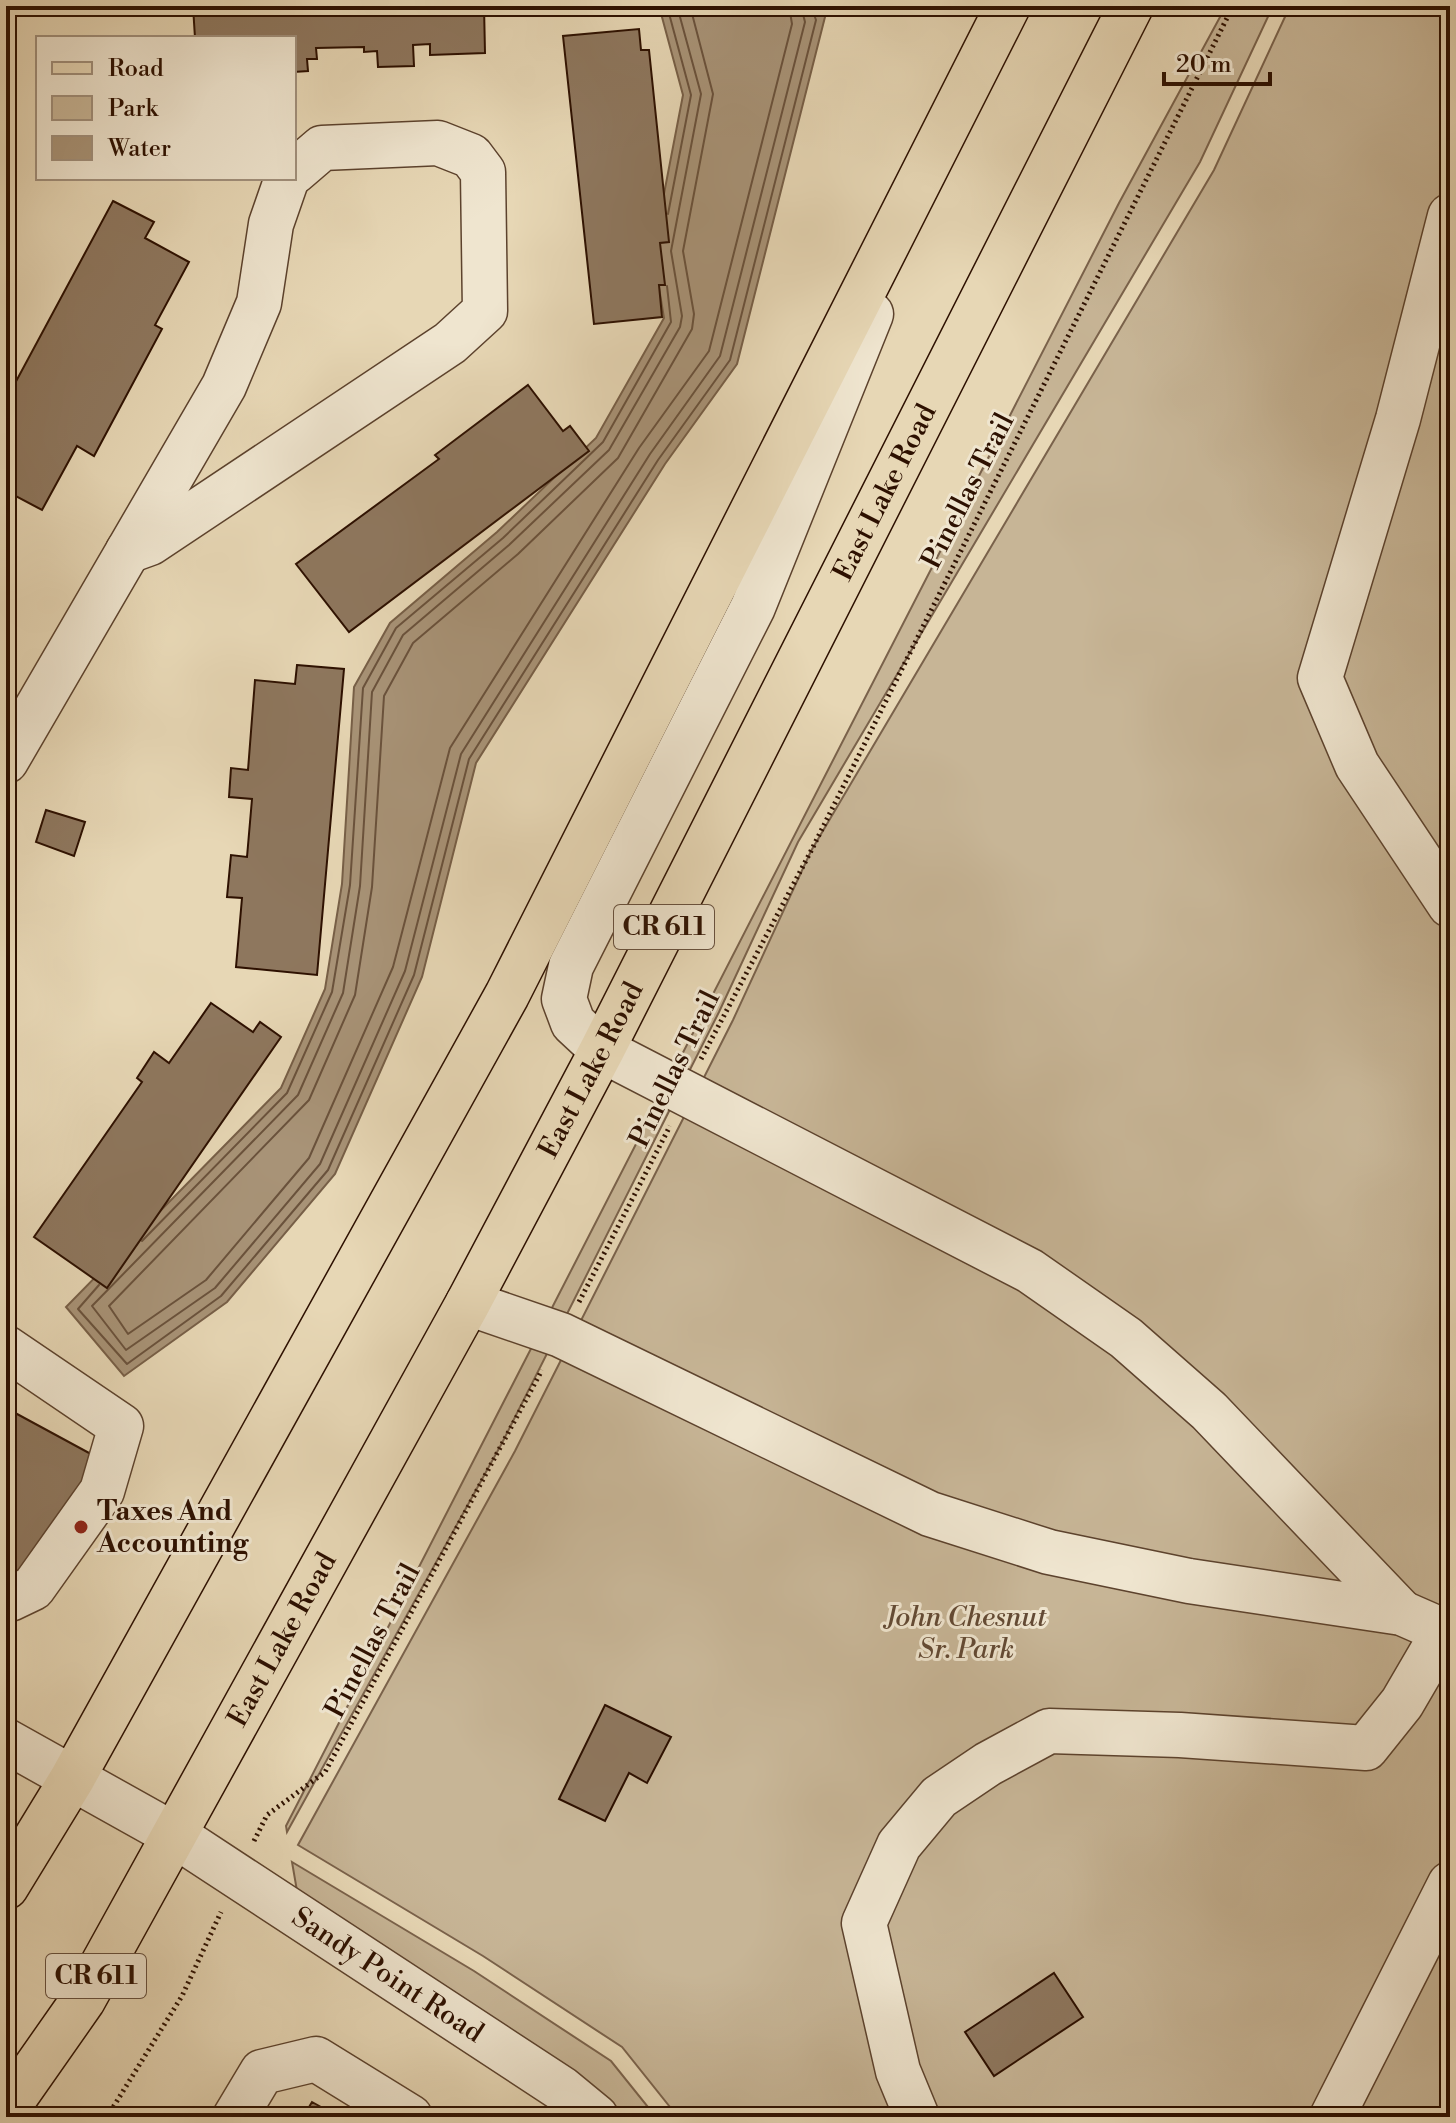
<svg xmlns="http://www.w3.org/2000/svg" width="1456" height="2123" font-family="'Libre Bodoni',serif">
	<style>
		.green { fill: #c7b596; stroke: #7a624b; stroke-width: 2 }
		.water { fill: #a89377; stroke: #775f47; stroke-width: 2 }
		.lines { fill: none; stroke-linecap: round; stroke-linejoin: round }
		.shore { stroke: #6a523c; stroke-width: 2 }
		.building { fill: #8e775e; stroke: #2d1000; stroke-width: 2 }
		.minor-casing { stroke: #5c422d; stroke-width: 47 }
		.major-casing { stroke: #2d1000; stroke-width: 47 }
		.path { stroke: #2d1000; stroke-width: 5; stroke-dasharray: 2 4; stroke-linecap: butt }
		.minor { stroke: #efe5cf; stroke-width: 44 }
		.major { stroke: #e7d7b5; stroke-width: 44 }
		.poi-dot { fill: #8f2418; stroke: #efe5cf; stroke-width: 3 }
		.labels { text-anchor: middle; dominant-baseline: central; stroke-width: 6; stroke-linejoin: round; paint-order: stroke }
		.shield { fill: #efe5cf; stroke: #67503e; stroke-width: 2 }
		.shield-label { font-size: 26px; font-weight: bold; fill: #2d1000 }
		.street-label { font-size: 28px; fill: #2d1000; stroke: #efe5cf }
		.poi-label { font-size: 28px; font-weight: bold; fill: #2d1000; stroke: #efe5cf; text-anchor: start }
		.park-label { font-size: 28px; font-style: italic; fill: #634a34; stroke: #efe5cf }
	</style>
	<rect width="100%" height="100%" fill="#e7d7b5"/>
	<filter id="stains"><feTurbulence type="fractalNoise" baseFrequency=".0025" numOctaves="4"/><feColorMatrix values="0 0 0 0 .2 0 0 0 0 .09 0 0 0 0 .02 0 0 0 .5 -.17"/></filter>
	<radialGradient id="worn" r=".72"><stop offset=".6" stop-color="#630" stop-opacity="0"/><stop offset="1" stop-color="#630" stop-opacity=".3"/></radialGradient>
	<path class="green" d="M1226,6h47l-73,156 -402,680 -79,170 -217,431 -215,389 -1,-6 833,-1623z
		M1290,6h160v2111h-772l-56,-70 -139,-91 -185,-111 217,-394 218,-431 78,-169 403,-681z
		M292,1862l182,109 137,90 45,56h-29l-53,-44 -277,-182z"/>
	<path class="water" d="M659,6h153l14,7 -89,351 -72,100 -189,299 -54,214 -87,197 -108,128 -103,74 -58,-69 215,-219 44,-99 17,-105 12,-197 36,-64 107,-91 99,-94 68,-120 -11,-67 30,-156z"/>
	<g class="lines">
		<path class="shore" d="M667,6l24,89 -23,119
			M677,6l24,88 -30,157 11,65 -2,11 -71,123 -100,95 -106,90 -31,57 -12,194 -17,107 -45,102 -206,211 34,44 89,-62 105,-124 85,-193 56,-217 189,-300 70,-98 85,-334 -4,-16
			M690,6l23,88 -30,157 11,63 -2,15 -74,129 -100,96 -105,89 -29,53 -12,191 -17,108 -46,105 -200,206 19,28 78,-54 103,-122 84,-191 57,-219 189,-300 70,-97 83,-327 -3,-18
			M142,1241l145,-148 45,-101 18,-107 13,-197 33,-60 107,-90 100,-96 68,-120 -4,-36
			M99,1285l-21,24 49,55 94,-68 107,-126 86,-195 55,-216 189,-299 72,-100 86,-340 -5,-14"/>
	</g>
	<path class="building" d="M193,6h291l1,47 -55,2v-11l-17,1 1,21 -36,1 -1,-16 -13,1v-5l-48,1 1,11h-10l1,12 -14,1v-34h-99z
		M639,29l2,21h8l20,192 -9,1 5,42h-6l3,32 -68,7 -31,-288z
		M113,201l41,21 -9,16 44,24 -34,63 7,4 -68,127 -17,-10 -35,64 -36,-19v-91z
		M528,385l35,46 7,-5 19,25 -240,181 -53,-68 143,-105 -4,-4z
		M297,665l47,4 -27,306 -81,-8 6,-69 -15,-1 4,-42 16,2 5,-58 -23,-2 2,-29 17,2 7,-90 40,4z
		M46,810l39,12 -11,34 -38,-14z
		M211,1003l42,29 7,-10 21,15 -174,251 -73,-51 108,-155 -5,-4 17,-26 15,11z
		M6,1408l96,52 -66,121 -30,-16z
		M605,1705l66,32 -24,46 -18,-10 -24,48 -46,-22z
		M1054,1973l29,44 -89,59 -29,-44z
		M312,2102l27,15h-36z"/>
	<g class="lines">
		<defs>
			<g id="minor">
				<path d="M1450,216l-52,203 -78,259 37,87 93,140"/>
				<path d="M871,314l-118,293 -182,359 -7,33 9,24 29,27 428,221 96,67 83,73 193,202"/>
				<path d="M128,551l22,-8 300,-200 35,-32 -2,-139 -12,-16 -33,-13 -116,5 -28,24"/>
				<path d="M6,761l218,-375 35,-83 12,-79 16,-46"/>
				<path d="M468,1303l93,32 369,179 119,38 140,29 213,32 48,21"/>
				<path d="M6,1348l115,78 -19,65 -69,97 -23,11 -4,-2"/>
				<path id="s1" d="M6,1741l170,95 386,253 34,28"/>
				<path d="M235,2117l27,-45 54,-13 94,58"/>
				<path d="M917,2117l-19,-46 -34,-148 35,-78 40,-48 49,-33 61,-33 131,4 186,13 36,-45 42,-72"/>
				<path d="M1332,2117l118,-233"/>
			</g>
			<g id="major">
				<path d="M6,1887l66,-108 435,-784 501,-989"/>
				<path id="s2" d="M6,2110l77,-110 385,-697 134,-253 529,-1044"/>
			</g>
		</defs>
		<use href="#minor" class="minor-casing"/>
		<use href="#major" class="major-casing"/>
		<path class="path" d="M701,1059l110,-208 422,-845
			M579,1302l91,-176
			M254,1841l13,-26 58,-43 217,-402
			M107,2117l75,-121 39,-84"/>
		<use href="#minor" class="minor"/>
		<use href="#major" class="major"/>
	</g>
	<circle class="poi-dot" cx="81" cy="1527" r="8"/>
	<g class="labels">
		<g class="shield">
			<rect x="614" y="905" width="100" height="44" rx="6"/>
			<rect x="46" y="1954" width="100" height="44" rx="6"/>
		</g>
		<g class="shield-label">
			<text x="664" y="927">CR 611</text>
			<text x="96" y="1976">CR 611</text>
		</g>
		<g class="street-label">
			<text transform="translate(968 491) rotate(-63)">Pinellas Trail</text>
			<text stroke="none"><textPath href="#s2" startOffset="1842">East Lake Road</textPath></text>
			<text transform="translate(675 1069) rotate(-64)">Pinellas Trail</text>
			<text stroke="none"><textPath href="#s2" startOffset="1194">East Lake Road</textPath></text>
			<text stroke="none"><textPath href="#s2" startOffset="546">East Lake Road</textPath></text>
			<text transform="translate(373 1641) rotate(-62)">Pinellas Trail</text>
			<text stroke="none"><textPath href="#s1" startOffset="448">Sandy Point Road</textPath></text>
		</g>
		<g class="poi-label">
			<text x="97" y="1511">Taxes And<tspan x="97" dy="32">Accounting</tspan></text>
		</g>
		<g class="park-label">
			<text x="966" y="1617">John Chesnut<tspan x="966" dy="32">Sr. Park</tspan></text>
		</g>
	</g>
	<rect width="1456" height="2123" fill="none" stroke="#e7d7b5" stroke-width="32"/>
	<rect x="8" y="8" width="1440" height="2107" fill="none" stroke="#2d1000" stroke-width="4"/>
	<rect x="16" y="16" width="1424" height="2091" fill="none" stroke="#2d1000" stroke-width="2"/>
	<rect x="36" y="36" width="260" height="144" fill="#efe5cf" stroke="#a1907c" stroke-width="2"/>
	<rect x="52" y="62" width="40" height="12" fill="#e7d7b5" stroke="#a1907c" stroke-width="2"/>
	<text x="108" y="76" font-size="24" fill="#2d1000">Road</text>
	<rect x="52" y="96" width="40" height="24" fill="#c7b596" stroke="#a1907c" stroke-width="2"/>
	<text x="108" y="116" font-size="24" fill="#2d1000">Park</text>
	<rect x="52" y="136" width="40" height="24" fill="#a89377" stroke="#a1907c" stroke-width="2"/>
	<text x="108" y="156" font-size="24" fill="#2d1000">Water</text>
	<path d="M1164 72v12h106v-12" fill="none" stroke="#2d1000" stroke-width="4"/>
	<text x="1176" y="72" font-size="24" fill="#2d1000" stroke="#efe5cf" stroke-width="6" paint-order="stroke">20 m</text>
	<rect width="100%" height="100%" filter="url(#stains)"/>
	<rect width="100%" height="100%" fill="url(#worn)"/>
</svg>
